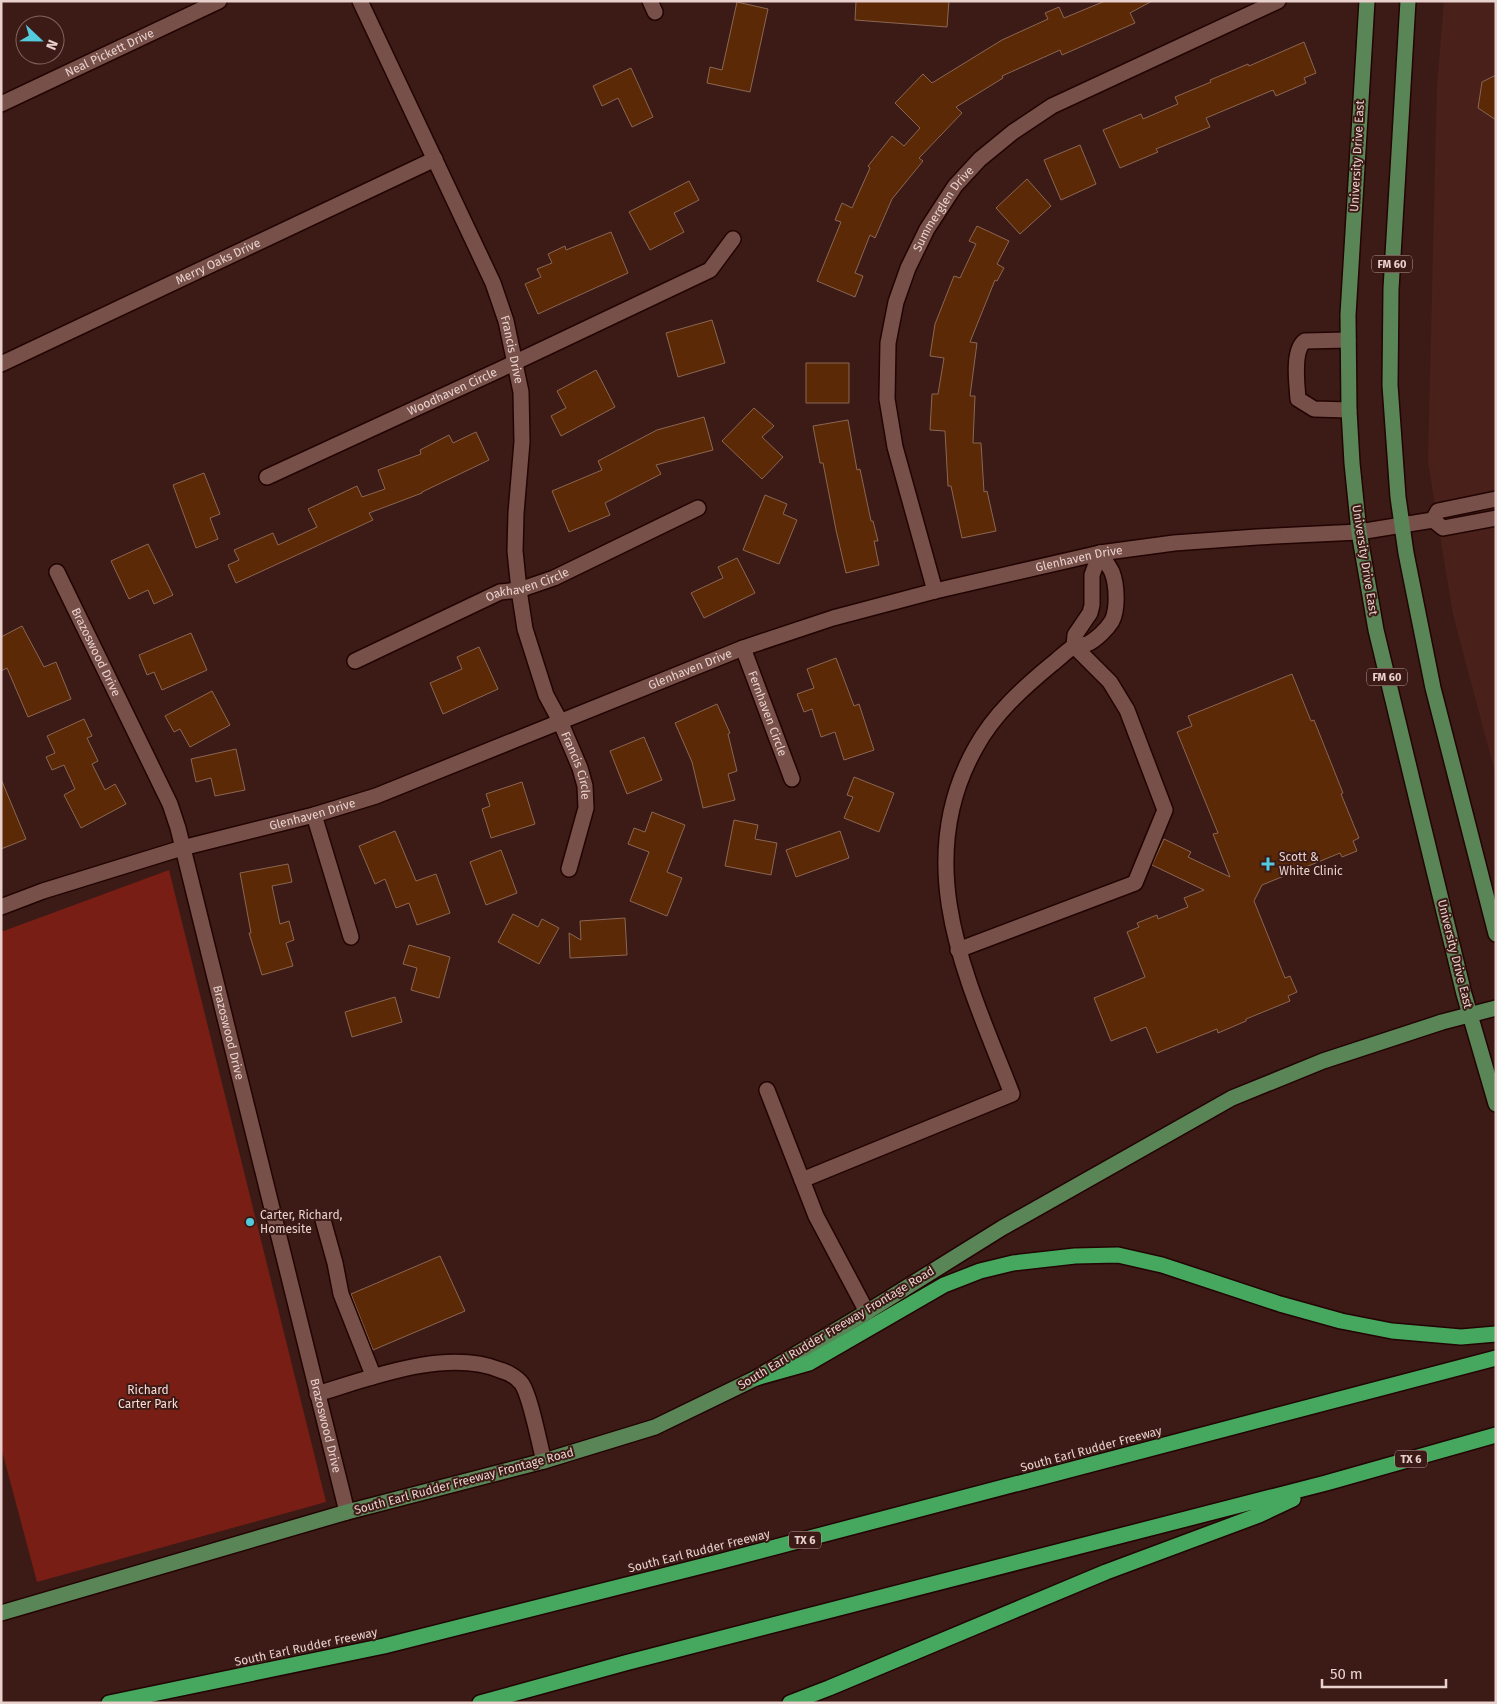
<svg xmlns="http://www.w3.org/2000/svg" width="1497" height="1704" font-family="'Fira Sans',sans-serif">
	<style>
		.built { fill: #49201a }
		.green { fill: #791e15 }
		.building { fill: #5c2906; stroke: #8a6653 }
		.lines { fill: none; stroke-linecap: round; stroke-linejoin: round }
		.minor-casing { stroke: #220402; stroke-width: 18 }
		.major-casing { stroke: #220402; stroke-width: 18 }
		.highway-casing { stroke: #220402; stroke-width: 18 }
		.minor { stroke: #78504a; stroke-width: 15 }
		.major { stroke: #5a8557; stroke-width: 15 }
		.highway { stroke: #46a85f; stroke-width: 15 }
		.poi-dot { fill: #54cadd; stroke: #3c1b16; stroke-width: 2 }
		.labels { text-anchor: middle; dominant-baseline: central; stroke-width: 4; stroke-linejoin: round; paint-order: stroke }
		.shield { fill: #3c1b16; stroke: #b59a96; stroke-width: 1 }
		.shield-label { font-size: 11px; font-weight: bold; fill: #e9d1cd }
		.street-label { font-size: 12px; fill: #e9d1cd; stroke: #3c1b16 }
		.poi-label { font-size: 12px; fill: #e9d1cd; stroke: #3c1b16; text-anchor: start }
		.park-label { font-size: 12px; fill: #fadbd6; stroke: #3c1b16 }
	</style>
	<rect width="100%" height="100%" fill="#3c1b16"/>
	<path class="built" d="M1444,1h52v775l-43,-162 -25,-152 9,-376z"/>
	<path class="green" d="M169,870l157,632 -289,80 -36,-135v-515z"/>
	<path class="building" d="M856,1h93l-2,26 -92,-7z
		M1105,1h47l-22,12 5,10 -73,32 -2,-5 -58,26 1,2 -47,29 6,6 -43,45 4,3 -31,38 -17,39 -5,-3 -15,38 8,3 -8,21 -38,-16 24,-59 -6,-2 7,-17 10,5 18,-40 -2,-2 24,-30 12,10 16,-18 -25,-25 28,-29 9,9 70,-43 46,-21 -3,-6 14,-6 5,11z
		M737,2l31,7 -18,83 -43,-9 3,-16 12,3z
		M1304,42l12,31 -12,5 2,5 -30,13 -3,-6 -67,28 4,9 -54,22 2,3 -38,16 -17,-38 38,-16 2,5 35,-15 -3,-7 36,-15 -1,-2 38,-16 1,2z
		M631,68l22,49 -21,10 -14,-29 -16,8 -9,-20z
		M1496,75v45l-18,-12 4,-26z
		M1080,145l16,39 -35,16 -17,-40z
		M1027,179l24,27 -31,28 -24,-26z
		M689,181l10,19 -25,13 10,19 -34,18 -21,-38z
		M977,226l32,15 -12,23 7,4 -7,13 -2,-1 -25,62 7,1 -7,53h5l-2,47h8l3,49 3,-1 9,40 -34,7 -11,-52h-3l-3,-55 -15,-1 2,-36h6l6,-36 -14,-2 5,-32 19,-48 6,2 16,-34 -7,-3z
		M611,232l17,41 -90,41 -13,-30 16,-7 -4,-8 15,-6 -4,-9 17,-8 1,4z
		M712,320l13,43 -47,14 -12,-44z
		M806,363h43v40h-43z
		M596,370l19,37 -54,29 -10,-20 15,-8 -9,-17z
		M754,408l20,18 -12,11 21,20 -21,22 -40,-38z
		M704,417l9,33 -57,15 5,9 -56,29 5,12 -41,17 -17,-41 50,-21 -4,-9 59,-31z
		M848,420l9,50 3,-1 11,52h2l5,20h-4l5,24 -33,8 -10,-43 -13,-67h-3l-7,-37z
		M476,432l13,28 -67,32v1l-53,20 4,7 -137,63 -8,-18 11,-5 -5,-10 39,-17 5,12 39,-18 -9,-18 49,-23 5,11 23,-8 -7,-19 43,-16 -1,-4 29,-15 4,8z
		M204,473l16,41 -10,4 8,21 -22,9 -23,-63z
		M765,495l22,9 -4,10 14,6 -18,44 -36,-14z
		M148,544l25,51 -19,9 -6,-14 -19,9 -18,-38z
		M737,558l18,35 -51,25 -13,-25 32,-15 -5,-11z
		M22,626l22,41 12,-5 15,37 -43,18 -21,-49 -6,3v-34z
		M191,633l16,37 -45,20 -8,-18 -7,3 -8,-20z
		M479,647l19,42 -55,25 -13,-31 32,-14 -5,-12z
		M836,658l18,48 5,-2 15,46 -30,10 -9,-28 -14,5 -9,-28 -8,3 -7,-18 17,-6 -7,-19z
		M1292,674l19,47 3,-1 29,73 -2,1 18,44 -6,3 4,10 -15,6 -2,-4 -78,32 -8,16 31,77 5,-2 7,16 -9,4 2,5 -44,18v2l-28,12 -1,-4 -60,24 -11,-26 -35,14 -17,-43 51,-21 -18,-45 12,-5 -2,-4 20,-8 1,4 30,-12 -4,-9 20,-8 -52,-25 12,-26 27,13 -3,5 42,20 -17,-43 5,-1 -41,-101 15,-6 -4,-10z
		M212,691l18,34 -40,22 -10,-18 -6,3 -9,-16z
		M717,704l13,29 -2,1 9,37 -9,3 7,26 -32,8 -11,-46 -17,-39z
		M84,719l8,17 -5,2 11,23 -6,3 13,26 10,-6 11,20 -45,24 -17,-33 11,-6 -11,-24 -12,5 -6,-13 9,-4 -8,-17z
		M644,737l18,43 -35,14 -17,-43z
		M236,749l9,41 -30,6 -4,-18 -15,4 -5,-23z
		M854,777l40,16 -15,39 -35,-14 9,-21 -6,-2z
		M1,779l25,60 -25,10z
		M522,782l13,42 -44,14 -9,-29 8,-3 -4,-12z
		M652,812l33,13 -18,47 15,6 -15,38 -37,-15 19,-49 -21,-8 6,-16 11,4z
		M734,820l24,5 -3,14 22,4 -6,32 -46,-9z
		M395,831l21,50 20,-7 14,39 -33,12 -8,-22 -13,5 -11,-29 -10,5 -16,-38z
		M840,831l9,27 -53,19 -10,-27z
		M501,850l16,43 -31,12 -16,-43z
		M288,864l4,18 -20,4 8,38 9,-3 5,19 -8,3 7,23 -31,9 -13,-42h2l-11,-60z
		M513,914l25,13 4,-8 17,9 -20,36 -41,-22z
		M625,918l2,37 -57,3 -1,-25 12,7 -1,-19z
		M409,945l41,12 -11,41 -28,-8 6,-22 -14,-4z
		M395,997l7,25 -50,15 -7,-25z
		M440,1256l25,55 -92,39 -22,-56z"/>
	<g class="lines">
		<defs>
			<g id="minor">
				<path id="s1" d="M360,1l133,282 13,38 15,71 1,50 -6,71 -1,38 4,39 6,39 21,66 14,26 20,47 5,18 1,22 -17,61"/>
				<path d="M650,1l5,11"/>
				<path id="s2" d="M1,104l218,-103"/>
				<path d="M1348,340l-43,1c-13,9 -8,43 -7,58l16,10 35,1"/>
				<path id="s3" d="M1,364l434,-205"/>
				<path id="s4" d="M267,477l232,-107 211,-100 23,-31"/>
				<path d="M1433,520l5,-9 58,-12"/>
				<path d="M1433,520l10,8 53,-10"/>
				<path id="s5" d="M57,572l113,232 8,24 169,684"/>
				<path id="s6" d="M935,591l-40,-144 -8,-48 1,-56 8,-41 12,-34 19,-39 28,-43 25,-27 33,-27 39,-26 226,-105"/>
				<path d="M1074,646l1,-11 15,-22 2,-8v-30l8,-22"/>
				<path id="s7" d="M743,648l49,131"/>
				<path id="s8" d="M355,661l145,-69 19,-2 35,-12 144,-70"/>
				<path d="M314,815l37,122"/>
				<path id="s9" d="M1,907l42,-16 139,-43 132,-33 62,-19 367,-148 90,-30 102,-27 165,-38 74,-10 83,-6 102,-5 74,-12"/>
				<path d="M958,950l177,-67 30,-73 -38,-100 -17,-28 -36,-36"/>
				<path d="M767,1090l49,126 51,96"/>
				<path d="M802,1180l210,-86c-44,-113 -103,-229 -36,-347 18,-33 47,-59 76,-83 7,-5 13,-12 21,-17 4,-2 10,-2 14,-3 9,-4 20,-15 25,-23 6,-12 5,-36 0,-49 -3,-6 -8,-13 -12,-19"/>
				<path d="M323,1220l12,43 6,31 30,76 1,7"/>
				<path d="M317,1394c53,-16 129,-46 183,-24 7,2 17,7 22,14 9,14 17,59 22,77"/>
			</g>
			<path id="major" d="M1367,1l-19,314 1,95 3,53 7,69 17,98 46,191 42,173 32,110
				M1408,1l-17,288 -1,96 8,112 8,56 27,135 63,246
				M1,1613l346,-101 197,-51 111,-34 101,-49 111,-66 135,-84 230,-130 91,-37 119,-39 54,-14"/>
			<path id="highway" d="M756,1378l53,-15 135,-78 36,-14 33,-8 62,-7 43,-1 44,10 118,39 61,17 51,10 69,6 35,-3
				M109,1703l275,-57 338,-85 774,-203
				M480,1703l145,-40 701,-180 170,-48
				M790,1703l39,-15 277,-116 153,-57 34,-16"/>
		</defs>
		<use href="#minor" class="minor-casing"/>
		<use href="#major" class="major-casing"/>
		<use href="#highway" class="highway-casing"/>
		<use href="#minor" class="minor"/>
		<use href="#major" class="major"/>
		<use href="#highway" class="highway"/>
	</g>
	<g class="poi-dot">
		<path d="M1265.5 856.5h5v5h5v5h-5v5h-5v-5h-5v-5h5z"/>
		<circle cx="250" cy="1222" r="5"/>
	</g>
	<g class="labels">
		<g class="shield">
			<rect x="1372" y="255.5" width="40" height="17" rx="4"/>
			<rect x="1367" y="668.5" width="40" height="17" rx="4"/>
			<rect x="1395" y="1450.5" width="32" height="17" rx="4"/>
			<rect x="789" y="1531.5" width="32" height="17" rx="4"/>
		</g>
		<g class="shield-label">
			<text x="1392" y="264">FM 60</text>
			<text x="1387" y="677">FM 60</text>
			<text x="1411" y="1459">TX 6</text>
			<text x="805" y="1540">TX 6</text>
		</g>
		<g class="street-label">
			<text stroke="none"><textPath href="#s2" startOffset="120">Neal Pickett Drive</textPath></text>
			<text transform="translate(1357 156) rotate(-87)">University Drive East</text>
			<text stroke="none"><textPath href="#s6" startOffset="401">Summerglen Drive</textPath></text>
			<text stroke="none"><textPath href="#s3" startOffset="240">Merry Oaks Drive</textPath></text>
			<text stroke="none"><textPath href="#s1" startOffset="381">Francis Drive</textPath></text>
			<text stroke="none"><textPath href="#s4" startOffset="204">Woodhaven Circle</textPath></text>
			<text stroke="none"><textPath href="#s9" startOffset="1135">Glenhaven Drive</textPath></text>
			<text transform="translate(1365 560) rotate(81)">University Drive East</text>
			<text stroke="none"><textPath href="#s8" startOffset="189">Oakhaven Circle</textPath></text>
			<text stroke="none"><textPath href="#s5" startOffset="89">Brazoswood Drive</textPath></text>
			<text stroke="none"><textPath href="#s9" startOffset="730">Glenhaven Drive</textPath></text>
			<text stroke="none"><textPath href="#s7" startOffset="70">Fernhaven Circle</textPath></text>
			<text stroke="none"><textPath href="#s1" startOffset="809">Francis Circle</textPath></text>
			<text stroke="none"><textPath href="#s9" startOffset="325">Glenhaven Drive</textPath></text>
			<text transform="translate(1455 954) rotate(76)">University Drive East</text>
			<text stroke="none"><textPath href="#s5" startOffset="494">Brazoswood Drive</textPath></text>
			<text transform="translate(836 1328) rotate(-31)">South Earl Rudder Freeway Frontage Road</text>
			<text stroke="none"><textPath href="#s5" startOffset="899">Brazoswood Drive</textPath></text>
			<text transform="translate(1091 1449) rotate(-15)">South Earl Rudder Freeway</text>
			<text transform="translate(464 1481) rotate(-15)">South Earl Rudder Freeway Frontage Road</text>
			<text transform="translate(699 1551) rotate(-14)">South Earl Rudder Freeway</text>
			<text transform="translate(306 1647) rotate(-12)">South Earl Rudder Freeway</text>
		</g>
		<g class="poi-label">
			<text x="1279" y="857">Scott &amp;<tspan x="1279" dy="14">White Clinic</tspan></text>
			<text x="260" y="1215">Carter, Richard,<tspan x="260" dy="14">Homesite</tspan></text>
		</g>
		<g class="park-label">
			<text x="148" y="1390">Richard<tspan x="148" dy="14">Carter Park</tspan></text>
		</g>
	</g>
	<rect width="1497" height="1704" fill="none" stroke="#e9d1cd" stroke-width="5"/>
	<g transform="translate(40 40) rotate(112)"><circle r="24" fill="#3c1b16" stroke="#81645f"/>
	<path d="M0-4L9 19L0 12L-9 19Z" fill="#54cadd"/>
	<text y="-8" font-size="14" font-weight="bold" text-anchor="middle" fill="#e9d1cd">N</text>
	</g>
	<path d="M1322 1679v8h124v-8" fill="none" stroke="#e9d1cd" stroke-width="2.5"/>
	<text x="1330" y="1679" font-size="15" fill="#e9d1cd" stroke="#3c1b16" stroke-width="4" paint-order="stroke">50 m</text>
</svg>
